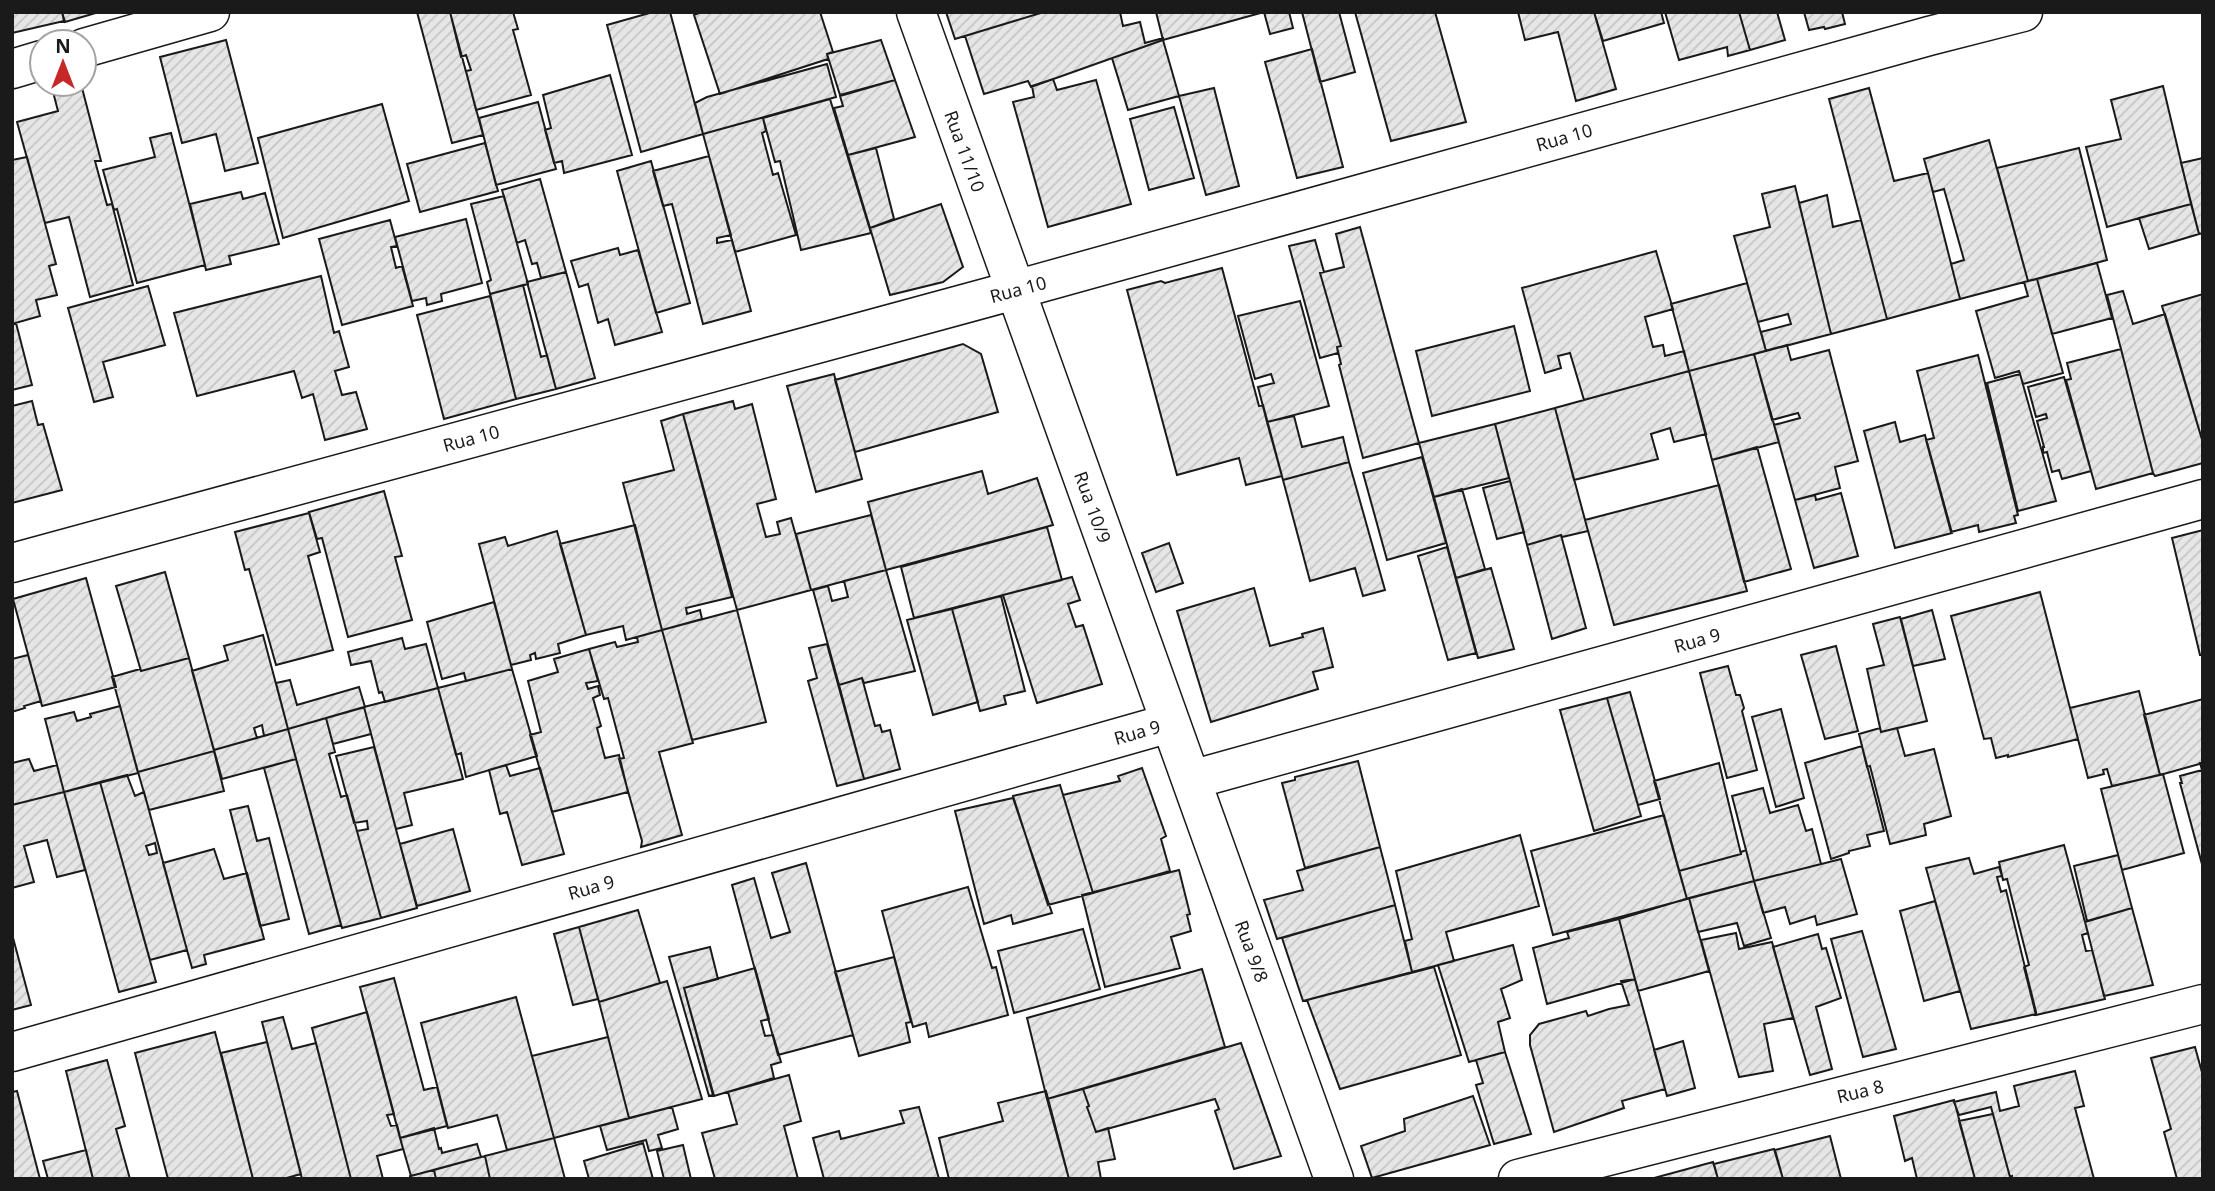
<svg xmlns="http://www.w3.org/2000/svg" width="2215" height="1191" font-family="'Noto Sans',sans-serif">
	<style>
		.building { fill: url(#building-hatch); stroke: #1a1a1a; stroke-width: 2; fill-rule: evenodd }
		.lines { fill: none; stroke-linecap: round; stroke-linejoin: round }
		.minor-casing { stroke: #1a1a1a; stroke-width: 41 }
		.minor { stroke: #fff; stroke-width: 38 }
		.labels { text-anchor: middle; dominant-baseline: central; stroke-width: 5; stroke-linejoin: round; paint-order: stroke }
		.street-label { font-size: 18px; fill: #1a1a1a; stroke: #fff }
	</style>
	<defs>
		<pattern id="building-hatch" width="6" height="6" patternUnits="userSpaceOnUse" patternTransform="scale(1.75)"><rect width="6" height="6" fill="#e6e6e6"/><path d="M-1 1l2-2M0 6l6-6M5 7l2-2" fill="none" stroke="#c5c5c5"/></pattern>
	</defs>
	<rect width="100%" height="100%" fill="#fff"/>
	<path class="building" d="M12,12h50l2,9 -52,12z
		M62,12h37l-34,10z
		M417,12h33l33,123 -31,8z
		M450,12h63l5,17 -5,1 18,65 -55,15 -10,-39 5,-1 -5,-15 -5,2z
		M653,12h17l33,122 -62,18 -34,-127z
		M701,12h119l13,40 -6,2 1,5 -108,35 -26,-79z
		M946,12h98l-89,27z
		M1044,12h76l3,14 17,-4 5,21 18,-5v2l-132,47 -3,-6 -44,13 -19,-58z
		M1156,12h108l-101,28z
		M1264,12h25l4,16 -23,6z
		M1302,12h37l16,60 -35,10z
		M1355,12h80l31,110 -75,19z
		M1518,12h76l22,77 -40,12 -18,-69 -33,8z
		M1594,12h67l3,11 -61,18z
		M1665,12h74l11,38 -22,6 -1,-9 -48,13z
		M1739,12h38l8,28 -35,10z
		M1804,12h38l3,12 -20,5 -1,-2 -15,3z
		M226,40l32,123 -33,8 -9,-37 -34,9 -22,-86z
		M881,40l14,40 -55,15 -13,-41z
		M1163,40l16,56 -51,14 -16,-52z
		M1312,49l31,118 -46,11 -32,-116z
		M827,64l9,33 -133,37 -8,-31 12,-6z
		M610,75l22,80 -68,18 -2,-12 -8,2 -9,-33 6,-2 -8,-33z
		M1053,79l4,11 39,-10 35,124 -83,23 -35,-125 21,-5 -2,-11z
		M895,80l20,57 -67,18 -14,-47 9,-2 -3,-10z
		M70,84h11l20,77h-6l12,44 5,-1 21,81 -43,12 -21,-80 -24,6 -28,-101 41,-11 -6,-23z
		M2163,86l28,118 -84,23 -21,-80 35,-8 -10,-39z
		M1214,88l25,98 -33,9 -27,-99z
		M1869,88l25,93 34,-8 32,126 -73,20 -58,-220z
		M830,99l41,134 -70,17 -21,-89 -5,1 -12,-44z
		M538,102l18,67 -60,16 -17,-67z
		M382,104l27,97 -126,37 -25,-100z
		M1174,107l20,71 -45,12 -19,-71z
		M761,118h2l3,13 -4,2 11,42 5,-2 18,62 -61,17 -32,-118z
		M171,133l34,132 -68,18 -20,-74 -3,1 -11,-40 52,-13 -5,-19z
		M1989,140l39,141 -68,18 -9,-35 13,-4 -20,-71 -11,3 -9,-33z
		M485,143l13,48 -78,21 -13,-48z
		M876,148l18,71 -24,9 -22,-73z
		M2079,148l28,112 -79,21 -31,-113z
		M709,156l22,79 -14,3v5l15,-3 19,71 -48,13 -31,-120 -9,2 -10,-35z
		M27,157l29,107 -7,2 8,29 -21,5 4,16 -28,8v-164z
		M2203,158v75l-4,1 -18,-71z
		M651,161l39,142 -34,10 -39,-142z
		M540,179l26,93 -25,6 -4,-15 -5,1 -7,-24 -8,3 -15,-53z
		M1795,186l36,148 -65,17 -5,-19 30,-8 -3,-10 -30,8 -24,-86 36,-9 -8,-33z
		M241,192l2,7 22,-6 14,51 -50,12 2,8 -25,6 -16,-66z
		M1827,195l6,32 28,-7 26,99 -56,15 -32,-131z
		M504,196l24,88 -38,10 -3,-12 4,-2 -20,-76z
		M941,204l22,63 -20,15 -53,13 -20,-67z
		M2191,204l8,30 -50,15 -10,-31z
		M466,219l16,64 -41,11 1,7 -15,4 -1,-7 -14,3 -17,-64z
		M390,220l7,26 -6,1 5,21 6,-2 11,40 -71,19 -23,-86z
		M1360,227l59,216 -56,15 -24,-93 2,-1 -4,-17 4,-1 -21,-73 24,-6 -8,-33z
		M1315,240l9,32 -4,1 21,73 -4,1 1,6 -18,5 -31,-112z
		M618,248l2,7 18,-5 24,82 -47,13 -7,-26 -10,4 -10,-39 -9,3 -8,-26z
		M1656,251l17,58 -28,8 8,30 10,-2 2,11 19,-5 5,20 -105,29 -14,-47 -12,3 3,12 -16,5 -23,-85z
		M2097,263l15,55 -60,16 -15,-55z
		M1222,268l37,138 4,-1 19,71 -36,9 -7,-27 -62,17 -50,-185 34,-9 4,2z
		M566,272l29,106 -39,11 -29,-107z
		M321,276l13,57 5,-2 10,36 -14,4 7,24 14,-3 11,37 -42,11 -12,-46 -11,4 -8,-27 -97,25 -23,-83z
		M2037,279l26,94 -40,11 -4,-13 -24,7 -19,-67 52,-15 -4,-14z
		M1747,283l19,68 -77,20 -18,-67z
		M523,285l18,72 6,-2 9,34 -40,10 -26,-105z
		M148,286l17,59 -62,17 10,35 -19,5 -26,-94z
		M2123,291l10,33 32,-10 38,129v20l-48,13 -2,-3 -46,-178z
		M2203,294v149l-41,-137z
		M490,296l26,103 -72,20 -27,-104z
		M1300,301l29,105 -62,16 -9,-35 16,-4 -3,-9 -16,5 -17,-63z
		M16,323l16,62 -20,5v-66z
		M1514,326l16,65 -98,25 -16,-65z
		M963,344l18,10 17,58 -143,40 -20,-72z
		M1787,345l4,15 38,-10 29,111 -23,6 5,21 -45,12 -21,-75 26,-7 -2,-5 -26,7 -18,-66z
		M2121,349l32,124 -57,16 -30,-109 5,-1 -4,-16z
		M1754,354l25,88 -67,18 -23,-89z
		M1978,355l40,160 -4,1 2,7 -37,9 -1,-7 -27,7 -25,-92 8,-2 -17,-67z
		M1689,371l17,63 -32,8 -4,-14 -19,6 7,25 -84,21 -19,-72z
		M834,374l28,105 -46,13 -29,-106z
		M2020,374l36,127 -38,10 -31,-128z
		M2064,377l27,94 -29,8 -3,-9 -7,2 -5,-20 -4,1v-6h1l-7,-26 10,-3 -1,-4 -10,3 -8,-30z
		M32,401l6,24 5,-1 19,66 -50,13v-97z
		M733,401l2,8 17,-5 24,95 -19,5 9,33 14,-3 -3,-12 14,-4 20,72 -74,20 -54,-196z
		M1555,408l33,123 -26,6 -1,-2 -34,10 -32,-121z
		M683,414l49,183 -46,11 1,6 13,-4 2,9 -40,11 -39,-147 51,-13 -13,-49z
		M1294,416l8,31 41,-10 6,25 -66,18 -16,-58z
		M1895,422l5,20 25,-7 27,98 -57,15 -31,-117z
		M1495,424l14,54 -75,19 -15,-54z
		M1757,447l34,122 -47,13 -32,-122z
		M1422,457l24,86 -59,17 -24,-87z
		M1349,462l36,128 -22,6 -8,-28 -45,13 -27,-101z
		M982,471l6,23 49,-16 16,47 -167,45 -18,-68z
		M1510,481l14,51 -27,7 -14,-51z
		M1719,485l28,106 -133,34 -29,-105z
		M1462,489l23,80 -29,9 -22,-81z
		M384,491l18,65 -7,1 17,63 -64,17 -26,-99 -5,1 -8,-27z
		M1841,493l17,63 -44,12 -19,-68 20,-5 1,5z
		M309,513l11,39 -12,4 25,94 -57,15 -27,-96 -4,1 -10,-38z
		M871,515l15,55 -75,20 -15,-56z
		M635,525l27,105 -36,10 -3,-14 -37,9 -26,-91z
		M1047,527l15,53 -148,38 -13,-51z
		M2203,530v125h-3l-28,-117z
		M557,531l29,104 -28,9 2,9 -24,6 -1,-6 -5,2 1,5 -20,5 -32,-121 26,-7 3,9z
		M1561,535l25,93 -34,11 -25,-94z
		M1169,543l14,40 -27,9 -14,-39z
		M1447,547l29,106 -28,7 -30,-104z
		M1491,568l23,81 -36,9 -22,-80z
		M886,570l29,101 -51,12 -2,-5 -23,7 -26,-95 15,-4 4,15 16,-4 -4,-16z
		M165,572l24,86 -48,13 -25,-85z
		M1072,577l8,23 -12,4 8,23 7,-2 19,59 -65,19 -34,-108z
		M86,578l30,109 -74,19 -29,-107z
		M1254,588l16,58 33,-9 -1,-3 21,-6 10,39 -20,5 5,17 -107,33 -34,-111z
		M2040,592l38,147 -70,18v-2l-12,3 -5,-20 -7,1 -33,-123z
		M1001,596l24,95 -21,5 2,8 -26,7 -28,-102z
		M494,602l18,67 -46,12 -2,-8 -22,6 -15,-57z
		M952,609l26,93 -45,13 -26,-95z
		M737,610l29,112 -74,18 -30,-110z
		M1932,610l13,49 -32,7 -12,-47z
		M1900,617l27,104 -46,11 -14,-63 17,-4 -11,-41z
		M662,630l31,113 -34,9 23,83 -41,12 1,-6 -23,-82 5,-1 -16,-60 -4,1 -15,-50 26,-7 2,5 21,-5 -1,-5z
		M263,635l25,94 -24,7 -2,-11 -8,3 3,10 -43,12 -22,-79 36,-11 -4,-14z
		M402,638l3,11 21,-5 12,44 -53,14 -3,-10 -3,1 -8,-32 -20,4 -3,-13z
		M827,644l37,135 -27,7 -29,-105 9,-3 -8,-30z
		M1836,646l22,85 -33,8 -24,-84z
		M589,649l9,32 -12,2 2,6 10,-3 2,9 -7,3 8,28 -4,2 8,30 14,-3 9,37 -76,20 -22,-77 11,-3 -13,-51 30,-9 -4,-13z
		M28,655l13,46 -17,5 1,2 -13,4v-53z
		M189,658l25,93 -76,21 -26,-95 28,-8 1,2z
		M1728,666l8,29h4l4,13 -2,3 15,59 -30,8 -27,-105z
		M512,669l25,87 -71,21 -5,-24 -5,2 -18,-67z
		M862,678l13,48 5,-1 2,7 8,-2 10,39 -36,10 -25,-94z
		M290,680l7,25 62,-18 6,20 -77,22 -12,-46z
		M438,688l25,91 -59,14 8,32 -16,4 -32,-122z
		M2139,691l21,84 -48,11 -5,-17 -4,1 1,4 -16,4 -18,-70z
		M1630,692l30,107 -22,6 -31,-107z
		M1607,698l34,118 -47,15 -34,-121z
		M2203,699v64l-43,12 -16,-60z
		M120,706l18,67 -74,19 -19,-73 29,-7 3,9 14,-4 -1,-3z
		M364,707l7,27 -38,10 -7,-26z
		M1781,709l23,89 -28,9 -24,-90z
		M326,718l9,34 -6,2 12,43 6,-2 34,123 -39,10 -54,-199z
		M1880,728l1,4 16,-4 8,28 29,-7 17,67 -27,8 2,11 -36,9 -20,-78 -3,1 -8,-33z
		M288,729l8,30 -74,20 -8,-29z
		M1862,746l22,85 -17,4 3,11 -21,5v2l-18,6 -26,-96z
		M374,747l43,161 -36,10 -24,-87 11,-2 -1,-8 -13,2 -18,-67z
		M214,751l10,40 -75,19 -11,-38z
		M29,759l5,12 23,-6 7,27 -52,13v-42z
		M296,759l45,166 -32,9 -45,-166z
		M1358,761l22,86 -75,21 -23,-85 13,-3v-3z
		M1719,763l22,91 -62,17 -25,-90z
		M2200,763h3v105l-23,-85h2l-2,-7 22,-6z
		M506,765l4,11 30,-8 24,86 -42,11 -15,-53 -7,2 -11,-44z
		M1142,768l24,68 -5,3 9,32 -77,22 -30,-98 57,-14 -2,-5z
		M2163,774l21,79 -62,17 -21,-81z
		M127,775l8,21 9,-4 43,158 -37,10 -50,-178zM155,843l2,10 -8,2 -3,-9z
		M100,782l56,200 -37,10 -55,-200z
		M1060,785l33,108 -45,12 -35,-109z
		M1763,788l7,25 28,-8 8,26 6,-2 9,35 -67,17 -22,-85z
		M64,792l21,78 -28,7 -10,-37 -23,6 10,36 -22,6v-83z
		M1013,798l39,115 -39,11 -2,-9 -27,9 -29,-113z
		M248,806l9,35 12,-3 20,81 -29,7 -30,-116z
		M1664,815l23,84 -134,36 -22,-84z
		M453,829l17,62 -53,15 -17,-62z
		M1520,835l19,71 -93,26 8,29 -42,11 -7,-31 7,-2 -16,-68z
		M2064,845l24,88 -6,2 4,16 6,-1 13,49 -69,16 -12,-48 5,-2 -22,-86 -4,1 -4,-18z
		M1380,847l15,58 -118,34 -13,-39 39,-10 -6,-19z
		M214,849l10,30 23,-6 17,66 -60,16 2,9 -14,4 -29,-105z
		M1746,850l8,31 -67,18 -8,-28 62,-17v-2z
		M2118,855l14,53 -45,13 -13,-55z
		M1969,858l5,16 25,-7 3,9 -5,1 4,15 5,-2 30,122v2l-65,15 -45,-161z
		M1841,859l16,55 -40,11 -2,-9 -25,8 -5,-17 -22,6 -9,-32z
		M806,863l47,172 -75,20 -46,-170 22,-7 17,60 19,-6 -18,-59z
		M1179,870l11,44 -3,1 4,16 -20,6 9,31 -75,19 -23,-92z
		M1754,881l17,57 -27,8 -7,-23 -39,9 -9,-34z
		M968,887l24,81 4,-1 12,48 -79,22 -3,-14 -13,4 -31,-116z
		M1689,898l20,73 -71,20 -19,-72z
		M1935,901l25,90 -36,10 -24,-90z
		M1395,905l17,67 -109,29 -21,-63z
		M2132,908l21,77 -49,11 -19,-74z
		M638,910l22,73 -61,19 -20,-75z
		M1619,919l16,60 -88,25 -14,-56 36,-10 -2,-6z
		M579,927l19,72 -25,6 -19,-71z
		M1083,929l17,60 -86,24 -16,-62z
		M1862,931l34,118 -33,8 -32,-118z
		M1736,933l3,16 33,-7 21,76 -29,6 9,47 -34,6 -38,-137z
		M12,934l19,71 -19,5z
		M1818,934l4,15 4,-1 15,50 -25,9 16,62 -22,6 -37,-128z
		M1513,945l9,35 -21,9 9,29 -12,4 7,30 -36,10 -31,-97z
		M710,947l8,32 -34,9 29,107 -4,1 -40,-139z
		M894,957l17,65 -5,1 4,19 -51,14 -24,-84z
		M1434,967l27,88 -121,34 -33,-89z
		M755,968l14,51 -8,2 4,15 8,-1 8,27 -10,3 3,13 -60,18 -30,-108z
		M1202,969l23,78 -178,52 -20,-81z
		M394,978l30,112 13,-3 10,39 -47,12 -40,-151z
		M1635,979l30,110 -43,12 2,7 -70,24 -24,-87v-10l9,-11 47,-13 2,5 21,-7 20,-4 -8,-24z
		M667,981l35,118 -73,19 -30,-116z
		M516,997l38,141 -47,12 -10,-35 -49,13 -27,-105z
		M367,1012l27,102 -7,1 4,11 6,-1 6,24 -26,7 6,23h-32l-39,-151z
		M283,1017l9,32 24,-6 35,136h-49l-40,-157z
		M215,1032l38,147h-85l-33,-126z
		M608,1037l21,81 -75,20 -22,-82z
		M1683,1041l12,47 -28,8 -13,-46z
		M267,1042l34,132 -18,5h-30l-32,-126z
		M1241,1043l40,113 -47,13 -19,-58 4,-2 -4,-10 -119,33 -9,-25 2,-1 -6,-17z
		M2195,1047l8,29v103h-26l-13,-47 7,-3 -20,-71z
		M1505,1052l26,82 -37,10 -18,-59 7,-2 -7,-23z
		M107,1060l18,66 -9,3 14,50h-37l-27,-108z
		M2075,1071l9,35 -9,2 19,71h-82v-3l-2,1 -19,-70 -32,8 -5,-13 42,-10 4,19 19,-5 -5,-20z
		M789,1075l12,46 -17,5 14,53h-83l-13,-46 35,-9 -9,-32z
		M1083,1089l6,17 -2,1 9,25 12,-4 7,31 -17,3 3,17h-32l-22,-80z
		M17,1091l23,88h-28v-87z
		M1046,1091l23,88h-120l-10,-41 64,-17 -5,-18z
		M1473,1096l17,49 -118,33 -11,-32 44,-15 -1,-12z
		M1954,1100l21,79h-58l-5,-21 -7,3 -11,-45z
		M672,1107l6,22 -20,6 4,13 -13,3 -3,-11 -39,10 -7,-24z
		M919,1107l20,72h-115l-11,-41 26,-7 2,8 63,-16 -4,-12z
		M1993,1114l17,63 2,-1v3h-37l-16,-58z
		M434,1128l5,21 2,-1 1,5 35,-9 4,13 -70,19 -11,-38z
		M1830,1136l11,43h-58l-8,-29z
		M554,1138l11,41h-75l-5,-23z
		M643,1143l10,36h-64l-5,-18z
		M683,1145l8,34h-27l-7,-28z
		M1774,1149l9,30h-65l-4,-15z
		M86,1150l7,29h-45l-5,-18z
		M485,1156l5,23h-54l-2,-9z
		M1713,1162l5,17h-64v-1z
		M434,1170l2,9h-26v-3z"/>
	<g class="lines">
		<defs>
			<path id="minor" d="M916,12l418,1167
				M84,48l126,-36
				M12,69l30,-9
				M12,563l1003,-273 914,-254 94,-24
				M1191,780l1012,-281
				M12,1052l1158,-329
				M1518,1179l685,-175"/>
		</defs>
		<use href="#minor" class="minor-casing"/>
		<use href="#minor" class="minor"/>
	</g>
	<g class="labels">
		<g class="street-label">
			<text transform="translate(1564 137) rotate(-16)">Rua 10</text>
			<text transform="translate(965 151) rotate(70)">Rua 11/10</text>
			<text transform="translate(1018 289) rotate(-15)">Rua 10</text>
			<text transform="translate(471 438) rotate(-15)">Rua 10</text>
			<text transform="translate(1093 507) rotate(70)">Rua 10/9</text>
			<text transform="translate(1697 640) rotate(-16)">Rua 9</text>
			<text transform="translate(1137 732) rotate(-16)">Rua 9</text>
			<text transform="translate(591 887) rotate(-16)">Rua 9</text>
			<text transform="translate(1252 951) rotate(70)">Rua 9/8</text>
			<text transform="translate(1860 1091) rotate(-14)">Rua 8</text>
		</g>
	</g>
	<rect width="2215" height="1191" fill="none" stroke="#1a1a1a" stroke-width="28"/>
	<g transform="translate(63 63)"><circle r="33" fill="#ffffff" stroke="#a3a3a3" stroke-width="2"/>
	<path d="M0-5L12 26L0 18L-12 26Z" fill="#c62828"/>
	<text y="-10" font-size="19" font-weight="bold" text-anchor="middle" fill="#1a1a1a">N</text>
	</g>
</svg>
